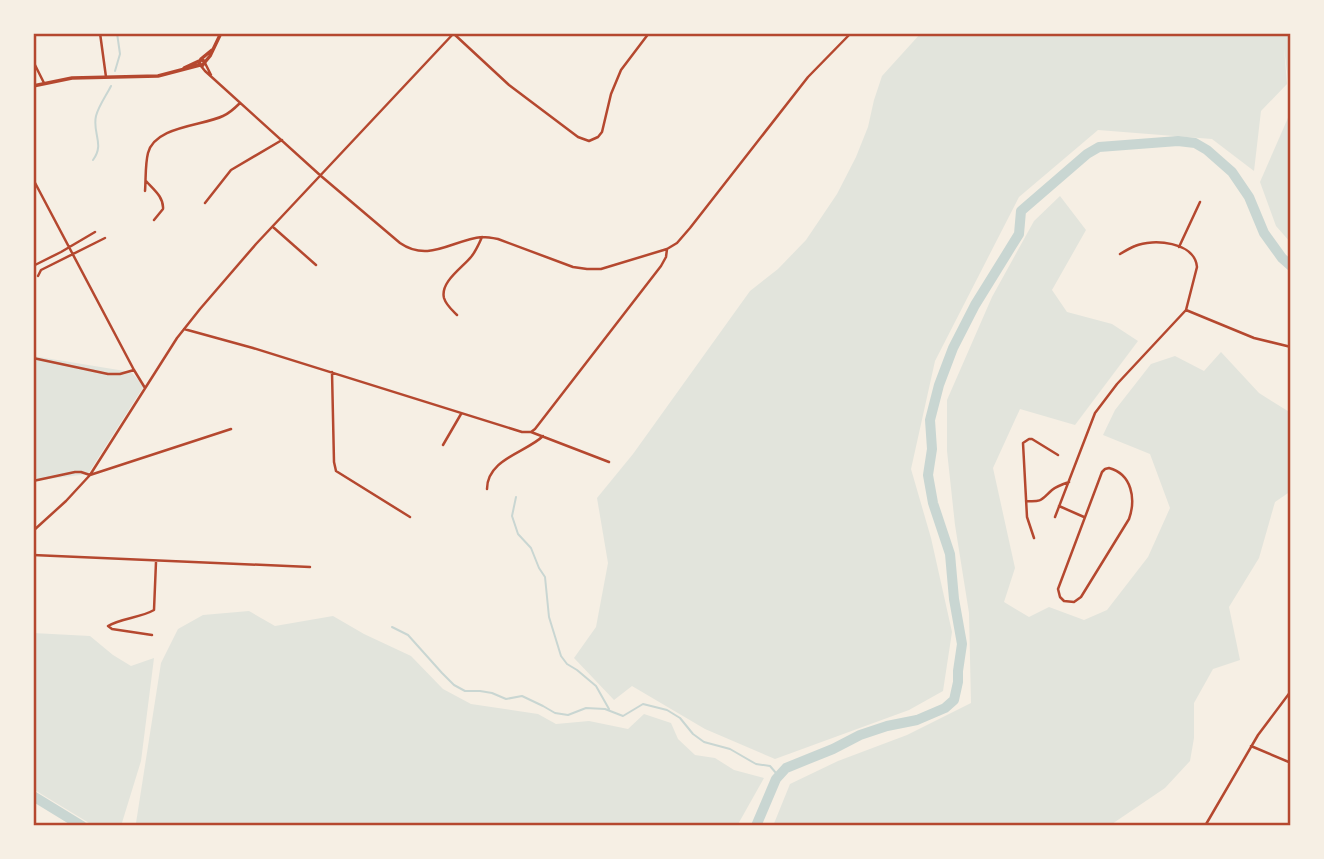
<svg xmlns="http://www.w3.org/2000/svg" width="1324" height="859" font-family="Signika,sans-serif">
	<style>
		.green { fill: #e2e4dc }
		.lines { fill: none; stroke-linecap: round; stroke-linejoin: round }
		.stream { stroke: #c9d6d2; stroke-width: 2 }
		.river { stroke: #c9d6d2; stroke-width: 10 }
		.minor { stroke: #b5482f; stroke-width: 2.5 }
		.tertiary { stroke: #b5482f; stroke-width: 3.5 }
		.neatline { fill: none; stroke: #b5482f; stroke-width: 2.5 }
	</style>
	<rect width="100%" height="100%" fill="#f6efe4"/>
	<path class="green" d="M921,33h370v71l-7,-56 3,36 -26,27 -7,60 -42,-32 -114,-9 -79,67 -84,164 -24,108 20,69 21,94 -9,59 -34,19 -134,49 -70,-30 -73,-43 -18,14 -40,-42 22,-31 12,-64 -11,-65 36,-44 117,-163 28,-22 28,-29 31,-46 19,-37 12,-30 6,-27 8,-24z
		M1291,111v132l-15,-17 -16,-44z
		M1060,196l26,34 -34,60 15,22 45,12 26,17 -63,84 -55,-16 -27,59 22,100 -11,34 25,15 20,-10 35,13 23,-10 41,-53 22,-49 -20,-54 -47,-19 12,-25 36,-46 24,-8 29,15 17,-19 38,41 32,20v78l-16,11 -16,56 -30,49 11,53 -27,9 -19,34v35l-4,23 -25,27 -56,38h-336l17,-42 48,-23 69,-26 64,-32 -2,-90 -14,-88 -8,-74v-51l45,-103 42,-76z
		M33,356l98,16 13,14 -56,88 -55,7z
		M249,611l26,15 58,-10 31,18 47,22 32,33 28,15 67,10 18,10 33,-3 39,8 16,-15 27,9 7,16 17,16 20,3 19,12 30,8 -27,48h-603l2,-3 25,-160 17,-34 25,-14z
		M33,633l57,3 23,19 18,11 23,-8 -13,103 -20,65h-27l-61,-37z"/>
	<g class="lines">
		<path class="stream" d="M115,71l5,-17 -3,-21
			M93,160c12,-16 -1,-27 3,-44 3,-11 10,-20 15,-30
			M516,497l-4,19 6,18 13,14 8,20 6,9 4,40 12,39 6,8 10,6 19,16 13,23
			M392,627l16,8 34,38 12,12 11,6h15l12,2 14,6 16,-3 21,10 12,7 13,2 18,-7 19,1 18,7 20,-12 24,6 13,8 13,16 11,8 26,7 26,15 14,2 6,7 5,1"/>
		<path class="river" d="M33,796l49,30
			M756,826l20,-47 10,-11 47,-19 27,-14 27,-9 30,-6 28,-12 9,-8 4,-18v-11l4,-27 -8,-45 -4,-45 -17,-51 -5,-28 4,-26 -2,-29 9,-35 14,-37 22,-43 44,-71 2,-23 66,-57 12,-7 79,-6 17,2 12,7 25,22 17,25 15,36 18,25 9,8"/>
		<path class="minor" d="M100,33l6,44
			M454,34l55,51 69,52 11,4 9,-4 4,-5 9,-38 10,-24 28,-37
			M33,61l11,22
			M205,63l6,12
			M201,66l4,5 116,105 79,67c29,20 52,-3 82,-6 5,0 11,1 16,2l75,28 14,2h14l66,-20 10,-6 13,-15 118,-151 43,-44
			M33,179l101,191 11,18
			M146,181c7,8 18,16 17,28l-9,11
			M145,191c1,-12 0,-26 3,-38 7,-27 54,-27 75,-37 7,-3 12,-8 17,-13
			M205,203l26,-33 51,-30
			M273,227l43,38
			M1179,247l21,-45
			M33,266l28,-14 34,-20
			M38,276l3,-6 64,-32
			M1186,310l68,28 37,9
			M457,315c-5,-5 -11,-10 -13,-17 -4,-16 18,-30 27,-41 5,-6 8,-13 11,-20
			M184,329l69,19 269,84h9l4,-3 126,-163 5,-9 1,-8
			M33,358l75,16h12l14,-4
			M332,372l2,90 2,9 74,46
			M531,432l78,30
			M443,445l18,-31
			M1109,468c23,6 27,31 20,51l-48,78 -7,5 -10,-1 -4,-4 -2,-8 44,-117 3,-3z
			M33,481l42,-9h6l9,3 141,-46
			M487,489c0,-30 40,-37 56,-53
			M1026,501c17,1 15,-1 26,-11 5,-4 11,-6 17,-8
			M1059,506l25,11
			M1055,517l40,-104 22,-29 69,-74 11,-43c-2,-25 -44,-29 -62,-21 -5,2 -10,5 -15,8
			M33,531l33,-30 24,-26 87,-137 23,-29 56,-65 198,-211
			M1034,538l-7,-21 -4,-74 6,-4h3l26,16
			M33,555l277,12
			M1290,588h1
			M152,635l-40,-6 -4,-3c13,-8 32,-8 46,-16l2,-48
			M1251,746l40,17
			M1205,826l53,-91 33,-44"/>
		<path class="tertiary" d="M201,59l4,3 -3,4 -3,-3z
			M201,59l11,-9
			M205,62l5,-6 11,-23
			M184,68l15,-7
			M33,86l39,-8 86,-2 42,-11"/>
	</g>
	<rect width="1324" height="859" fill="none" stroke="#f6efe4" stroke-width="70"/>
	<rect x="35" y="35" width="1254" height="789" class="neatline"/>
</svg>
